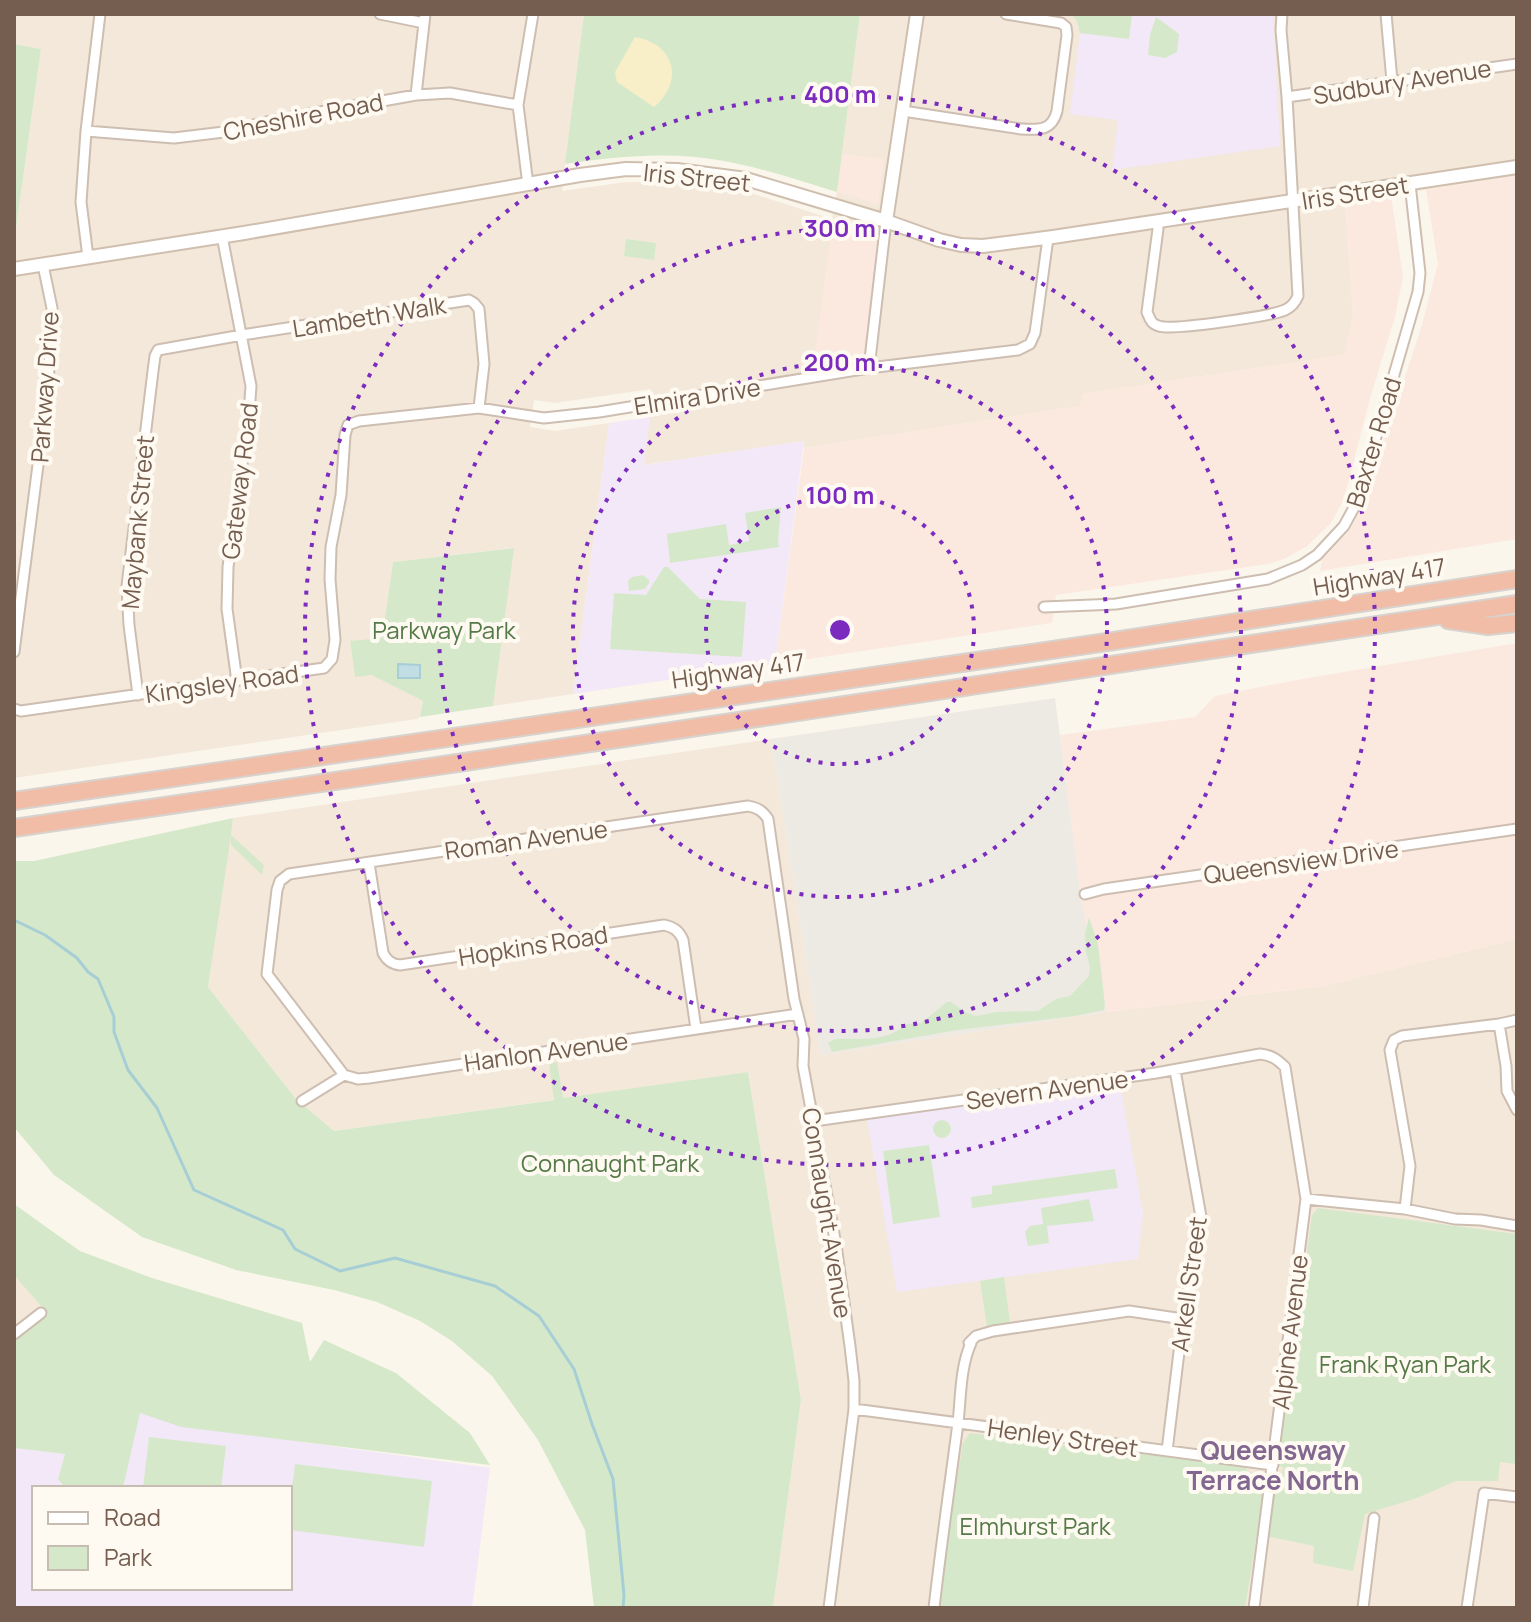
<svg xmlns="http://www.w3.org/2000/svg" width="1531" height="1622" font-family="Manrope,sans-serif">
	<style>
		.residential { fill: #f3e8da; fill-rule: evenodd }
		.commercial { fill: #fbe9e0 }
		.industrial { fill: #ede9e3 }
		.education { fill: #f3e8f8 }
		.green { fill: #d5e9ca }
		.sand { fill: #f8efc9 }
		.water { fill: #c0dee4; stroke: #a7cdd5; stroke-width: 2 }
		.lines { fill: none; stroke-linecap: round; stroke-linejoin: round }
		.stream { stroke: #a7cdd5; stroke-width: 3 }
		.street-casing { stroke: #cdbeb1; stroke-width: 13 }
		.secondary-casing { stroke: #d0bfaf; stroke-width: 16 }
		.highway-casing { stroke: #d8d2ce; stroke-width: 20 }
		.street { stroke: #fff; stroke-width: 9 }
		.secondary { stroke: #fff; stroke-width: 12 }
		.highway { stroke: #f1bda7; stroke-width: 16 }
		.ring { fill: none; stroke: #7b2cbf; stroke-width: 4; stroke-dasharray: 4 8 }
		.labels { text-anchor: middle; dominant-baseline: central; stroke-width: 8; stroke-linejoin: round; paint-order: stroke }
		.street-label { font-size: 24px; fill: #755e4f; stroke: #fefaf2 }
		.park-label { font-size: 24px; fill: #557a48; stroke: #fefaf2 }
		.neighbourhood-label { font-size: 26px; font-weight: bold; fill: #846790; stroke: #fefaf2 }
		.centre { fill: #7b2cbf; stroke: #fefaf2; stroke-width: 4 }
		.ring-label { font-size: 24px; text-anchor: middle; font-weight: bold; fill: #7b2cbf; stroke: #fefaf2; stroke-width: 8; stroke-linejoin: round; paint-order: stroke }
	</style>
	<rect width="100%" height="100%" fill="#fbf6eb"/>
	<path class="residential" d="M14,14h570l-22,177 64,-9h63l62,11 81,26 5,-27 23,-178h657v162l-172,26 8,113 -8,40 -262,39 -2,12 -277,42v-7l-161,24 8,-76 -96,14 -21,-3 -4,27 25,4 54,-8 -36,271 -80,12 20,-158 -120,14 -11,76 -32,4 5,34 16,-1 52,26 -3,16 -3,2 -403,59v-535l27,-194 -27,-5zM833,219l43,15 3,5 -17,121z
		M771,739l50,316 285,-43 218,-26 193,-47v669h-744l28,-208 -53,-328 -414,59 -38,-32 -88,-112 25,-169z
		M14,1270l34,44 -34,28z"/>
	<path class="commercial" d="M842,154l42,5 -6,45 -41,-12z
		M1517,176v363l-197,32 2,-12 27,-28 14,-27 58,-176 17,-64 -12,-74z
		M1391,195l12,82 -8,40 -24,78 -27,104 -13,24 -25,24 -22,12 -16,5 -212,31 -4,28 -277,41 29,-216 276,-42 2,-12 262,-39 9,-40 -8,-113z
		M833,219l43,15 3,3 -16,121 -4,4 -46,5z
		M1517,643v296l-193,47 -218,26 -24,-107 -22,-170 135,-18 20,-21 87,-17z"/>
	<path class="industrial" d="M1055,698l27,207 24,107 -285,43 -50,-316z"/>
	<path class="education" d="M1132,14h141l7,132 -168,24 6,-50 -48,-6 10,-81 49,6z
		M650,417l-6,48 160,-24 -29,223 -202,30 36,-271z
		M1120,1083l23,130 -5,46 -241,33 -30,-173z
		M139,1413l106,21 245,34 -18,140h-458v-160l51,6 -7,25 7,9h-31v100h256v-100h-167z"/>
	<path class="green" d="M584,14h276l-23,178c-37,-11 -74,-24 -113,-31 -53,-10 -106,-5 -159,3z
		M1071,14h61l-3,25 -49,-6 -3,-12z
		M1156,17l23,17 -2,18 -12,6 -17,-3 2,-20z
		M14,44l27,5 -27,194z
		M626,239l30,4 -2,17 -30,-4z
		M781,507l-3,34 1,6 -109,16 -3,-29 59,-10 3,21 20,-4 -4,-28z
		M514,548l-21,158 -73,11 3,-16 -52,-26 -16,2 -5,-36 32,-3 11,-76z
		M664,567h4l32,32 46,3 -4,55 -132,-8 4,-56 32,2z
		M643,575l6,5v3l-4,6 -16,2 -1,-10 4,-4z
		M233,818l-2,17 33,30 -2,10 -31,-30v-9l-23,151 88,112 38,32 220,-31 -5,-37 8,-1 6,36 185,-26 53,328 -28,208h-179l-9,-78 -47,-90 -46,-64 -40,-35 -32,-20 -43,-19 -43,-12 -98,-20 -94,-33 -88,-62 -40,-48v-266h20z
		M1089,917l9,27 7,61 -1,5 -29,6 -118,14 -125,22 -4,-9 7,-4c25,-1 52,4 71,-15l15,-1 26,-21h4l16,11 9,3 21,-4 41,-1 18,-12 14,-3 19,-20 1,-9 -4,-15 -1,-18z
		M933 1129a9 9 0 1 1 18 0a9 9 0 1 1-18 0Z
		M929,1145l11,72 -47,7 -10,-73z
		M1115,1169l3,19 -146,20 -1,-11 21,-3v-8z
		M1089,1199l5,22 -47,5 2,17 -21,3 -3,-14 5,-6 13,-2 -2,-16z
		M14,1204l66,47 72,27 150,45 8,39 14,-22 72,33 74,60 20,32 -309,-38 -41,-14 -17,75h-58l-7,-9 7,-25 -51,-6v-106l34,-28 -34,-39z
		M1318,1208l199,26v230l-17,-2 -2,19h-42l-39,17 -52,16 -12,57 -40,-8 1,-17 -57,-12 -12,74h-305l10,-85 13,-80 7,-10 106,14 4,-3 165,23 3,5 34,5 1,-10 -5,-1v-4l34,-247z
		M1004,1277l6,46 -23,4 -7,-46z
		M149,1437l77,9 -5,42h-78z
		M295,1464l137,17 -8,66 -134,-17v-26z"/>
	<path class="sand" d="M635,37c39,6 50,44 19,70l-37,-25 -2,-10z"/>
	<path class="water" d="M398,664l22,1v13h-22z"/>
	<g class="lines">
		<path class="stream" d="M14,920l31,15 32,23 11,14 10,7 16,38v15l14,38 29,38 37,82 89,40 12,19 45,22 55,-13 100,28 44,30 35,53 18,55 21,55 11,116 -1,13"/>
		<defs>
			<path id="street" d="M380,14l44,9
				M1386,14l6,67
				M416,95l9,-81
				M1287,97l230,-33
				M903,111l118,18c18,1 31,2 36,-18l10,-76 -1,-8 -5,-4 -55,-9
				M86,131l88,7 50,-6 51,-12 141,-25 34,-2 68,12
				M528,185l-10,-80 15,-91
				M1157,221l1,8 -11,83c3,7 4,12 12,14 12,5 112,-10 126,-16 7,-3 10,-7 13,-14l-11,-199 -6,-67 1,-16
				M222,236l29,150 -2,27 -21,154 -1,42 10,72
				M88,257l-7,-55 5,-71 14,-117
				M869,368l17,-147
				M1044,607l72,-3 152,-25 34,-14 15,-10 27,-29 13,-24 61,-210 2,-19 -10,-89
				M14,652l34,-265 4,-79 -9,-43
				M138,695l-9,-70 -2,-39 26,-215 2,-15 3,-6 84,-15 227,-35 5,3 5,6 5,55 -5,44
				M14,709l7,2 303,-43 8,-9 3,-19 -5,-61 1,-32 10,-52 4,-60 3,-10 11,-4 120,-13 65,10 55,-6 270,-44 149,-18 12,-6 5,-11 13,-95
				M369,863l14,90c4,8 9,11 17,12l264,-40c10,2 15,6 19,15l13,89
				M1085,894l19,-5 413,-60
				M1499,1024l7,42 1,25 10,19
				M344,1075l-77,-101 10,-84 3,-9 9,-7 459,-68c10,2 15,5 20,13l26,180 10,40 -1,27 33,179 14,101 4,35v28l-25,199
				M302,1101l42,-26 14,4 11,-1 429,-64
				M814,1121l342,-48 104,-19c11,1 17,5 25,13l21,132 -52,409
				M1306,1199l99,10 50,10 26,1 36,6
				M1405,1209l5,-43 -20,-116 4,-10 8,-4 97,-12 18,-4
				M14,1334l27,-21
				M854,1409l419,56
				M1167,1451l16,-132 18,-102 -26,-147
				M934,1608c7,-62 16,-124 24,-185 3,-27 2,-55 13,-80h-2l7,-7 17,-5 136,-20 54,8
				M1363,1608l11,-90
				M1467,1608l17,-115 33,4"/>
			<path id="secondary" d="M886,221l31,-207
				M14,269l230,-36 336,-58 46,-6 51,1 69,9 140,42 53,19 22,5 22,1 70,-9 464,-70"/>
			<path id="highway" d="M1448,620l40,6 29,-3
				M14,801l1100,-160 403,-62
				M14,828l457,-67 1046,-157"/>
		</defs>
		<use href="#street" class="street-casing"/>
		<use href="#secondary" class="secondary-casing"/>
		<use href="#highway" class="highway-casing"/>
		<use href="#street" class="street"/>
		<use href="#secondary" class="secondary"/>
		<use href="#highway" class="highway"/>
	</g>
	<g class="ring">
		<circle cx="840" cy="630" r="134"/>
		<circle cx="840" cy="630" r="267"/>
		<circle cx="840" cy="630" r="401"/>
		<circle cx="840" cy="630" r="535"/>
	</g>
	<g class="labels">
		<g class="street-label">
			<text transform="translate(1402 81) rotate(-9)">Sudbury Avenue</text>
			<text transform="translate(303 116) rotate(-11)">Cheshire Road</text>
			<text transform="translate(697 177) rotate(6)">Iris Street</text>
			<text transform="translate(1355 192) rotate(-9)">Iris Street</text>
			<text transform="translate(369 316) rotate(-9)">Lambeth Walk</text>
			<text transform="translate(44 387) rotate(-86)">Parkway Drive</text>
			<text transform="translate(697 396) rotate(-9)">Elmira Drive</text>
			<text transform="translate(1373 442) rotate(-73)">Baxter Road</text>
			<text transform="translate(239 481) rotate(-83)">Gateway Road</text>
			<text transform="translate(137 522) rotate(-85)">Maybank Street</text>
			<text transform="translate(1379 576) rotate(-9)">Highway 417</text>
			<text transform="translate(738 670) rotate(-8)">Highway 417</text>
			<text transform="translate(222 683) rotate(-8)">Kingsley Road</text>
			<text transform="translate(526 839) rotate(-8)">Roman Avenue</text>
			<text transform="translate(1301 861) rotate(-8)">Queensview Drive</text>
			<text transform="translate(533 945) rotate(-9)">Hopkins Road</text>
			<text transform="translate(546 1051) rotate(-8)">Hanlon Avenue</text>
			<text transform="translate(1047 1089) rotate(-8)">Severn Avenue</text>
			<text transform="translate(828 1213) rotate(81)">Connaught Avenue</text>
			<text transform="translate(1188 1284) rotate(-82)">Arkell Street</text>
			<text transform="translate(1289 1332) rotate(-83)">Alpine Avenue</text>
			<text transform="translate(1063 1437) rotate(8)">Henley Street</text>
		</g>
		<g class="park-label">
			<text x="444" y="629">Parkway Park</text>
			<text x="610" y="1162">Connaught Park</text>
			<text x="1405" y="1363">Frank Ryan Park</text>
			<text x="1035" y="1525">Elmhurst Park</text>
		</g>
		<g class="neighbourhood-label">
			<text x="1273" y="1450">Queensway<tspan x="1273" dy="30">Terrace North</tspan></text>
		</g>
	</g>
	<circle cx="840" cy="630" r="12" class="centre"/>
	<g class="ring-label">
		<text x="840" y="103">400 m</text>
		<text x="840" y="237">300 m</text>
		<text x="840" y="371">200 m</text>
		<text x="840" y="504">100 m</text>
	</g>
	<rect width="1531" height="1622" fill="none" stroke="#755e4f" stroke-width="32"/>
	<rect x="32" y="1486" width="260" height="104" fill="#fefaf2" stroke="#c7bcb1" stroke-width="2"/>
	<rect x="48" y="1512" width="40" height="12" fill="#ffffff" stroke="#c7bcb1" stroke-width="2"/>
	<text x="104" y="1526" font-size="24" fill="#755e4f">Road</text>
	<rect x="48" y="1546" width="40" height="24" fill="#d5e9ca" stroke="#c7bcb1" stroke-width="2"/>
	<text x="104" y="1566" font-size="24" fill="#755e4f">Park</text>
</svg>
